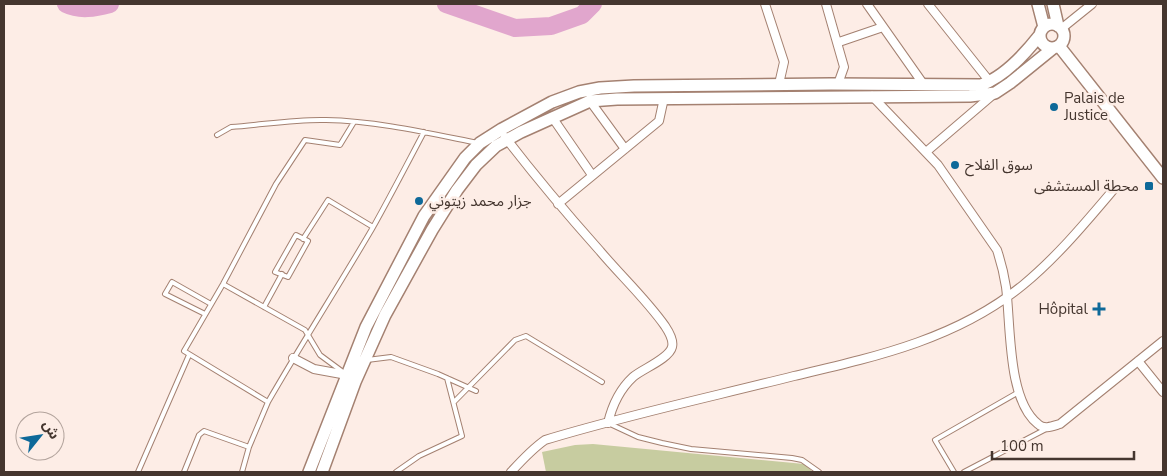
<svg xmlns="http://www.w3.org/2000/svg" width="1167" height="476" font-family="'Nunito Sans','Noto Sans Arabic',sans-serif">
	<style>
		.green { fill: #c7cca0 }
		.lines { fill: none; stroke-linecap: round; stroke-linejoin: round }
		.river { stroke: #e1a6cd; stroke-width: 18 }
		.lane-casing { stroke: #a48171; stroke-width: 6 }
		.street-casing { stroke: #a48171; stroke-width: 10 }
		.secondary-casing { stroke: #a48171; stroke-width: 14 }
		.lane { stroke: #fff; stroke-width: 4 }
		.street { stroke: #fff; stroke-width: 8 }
		.secondary { stroke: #fff; stroke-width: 11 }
		.poi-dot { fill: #0e6999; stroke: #fdede6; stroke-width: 2 }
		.labels { text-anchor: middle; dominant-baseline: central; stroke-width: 5; stroke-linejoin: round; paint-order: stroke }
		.poi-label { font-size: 15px; fill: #45362f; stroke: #fdede6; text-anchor: start }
	</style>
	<rect width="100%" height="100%" fill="#fdede6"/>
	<path class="green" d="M593,444l211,20 9,8h-267l-4,-20 33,-7z"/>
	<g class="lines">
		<path class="river" d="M66,4c14,7 29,4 44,0
			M446,4l69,24 36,-2 31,-11 11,-11"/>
		<defs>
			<path id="lane" d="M354,122l-14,23 -35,-5 -29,44 -53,100 -39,67 84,51c34,-59 70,-115 104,-173 18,-32 35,-65 52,-97
				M217,135l14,-8c31,-2 64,-8 95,-7 51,1 102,13 152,23
				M296,235l12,6 -20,36 -13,-5z
				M303,239l25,-39 45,27
				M223,284l82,46 15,25 23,17
				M264,307l18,-33
				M205,314l-40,-20 7,-12 39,22
				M367,360l24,-3 47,17 38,17
				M454,402l61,-62 11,-4 76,46
				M608,423l30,14 24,6 29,6 101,9 10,2 17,12
				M138,472l51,-117
				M184,472l15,-37 5,-4 45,16
				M242,472l7,-25 19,-45
				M396,472l23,-16 43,-20 -15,-58
				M954,472l-19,-32 82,-47
				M964,472l82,-43"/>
			<path id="street" d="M765,4l19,58 -5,22
				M826,4l18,63 -6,17
				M867,4l57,81
				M928,4l62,78
				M1061,29l31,-25
				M839,42l44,-15
				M872,96l66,69 59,85c4,12 7,24 9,37 5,37 1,113 32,137 6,6 15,2 22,0l103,-83
				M590,101l35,48
				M552,117l40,58
				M505,137c30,39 62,77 95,114 21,25 46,48 65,75 4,6 9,14 7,21 -3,12 -30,22 -39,30 -13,12 -21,29 -25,46
				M926,152l69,-59
				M558,204l101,-83 5,-23
				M293,358l21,11 33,6
				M1138,361l25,31
				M511,472c11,-12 21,-23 34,-32 82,-25 166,-43 249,-64 81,-19 163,-37 229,-91 34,-28 63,-63 91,-96"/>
			<path id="secondary" d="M1038,4l6,23
				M1053,4l5,22
				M1040 36a12 12 0 1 1 24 0a12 12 0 1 1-24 0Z
				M1059,46l104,132
				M309,472l57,-145 58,-111 41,-58 15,-15 22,-14 50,-27 27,-10 21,-4 34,-2 197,-2 150,1c23,-8 43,-30 58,-49
				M322,472l33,-90 30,-67 47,-85 25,-40 19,-25 20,-19 25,-14 69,-31 27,-2 353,-3 25,-3 15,-10 42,-34"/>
		</defs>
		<use href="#lane" class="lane-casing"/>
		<use href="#street" class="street-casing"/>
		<use href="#secondary" class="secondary-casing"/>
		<use href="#lane" class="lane"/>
		<use href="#street" class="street"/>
		<use href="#secondary" class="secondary"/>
	</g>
	<g class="poi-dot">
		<circle cx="1054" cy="107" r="5"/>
		<circle cx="955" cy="165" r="5"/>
		<rect x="1144" y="181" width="10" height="10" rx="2.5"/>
		<circle cx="419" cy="201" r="5"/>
		<path d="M1096.5 301.5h5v5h5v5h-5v5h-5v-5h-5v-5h5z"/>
	</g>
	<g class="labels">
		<g class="poi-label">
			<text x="1064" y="98">Palais de<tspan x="1064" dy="17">Justice</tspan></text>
			<text x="965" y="165">سوق الفلاح</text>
			<text x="1139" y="186" text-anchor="end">محطة المستشفى</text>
			<text x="429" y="201">جزار محمد زيتوني</text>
			<text x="1088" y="309" text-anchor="end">Hôpital</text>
		</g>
	</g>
	<rect width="1167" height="476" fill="none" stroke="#45362f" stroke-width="10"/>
	<g transform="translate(40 436) rotate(60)"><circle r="24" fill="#fdede6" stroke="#b3a49d"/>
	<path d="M0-4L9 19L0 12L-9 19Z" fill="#0e6999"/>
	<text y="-8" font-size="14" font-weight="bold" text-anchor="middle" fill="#45362f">ش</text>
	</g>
	<path d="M992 451v8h142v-8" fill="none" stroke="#45362f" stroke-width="2.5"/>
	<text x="1000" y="451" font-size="15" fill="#45362f" stroke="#fdede6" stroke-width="4" paint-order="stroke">100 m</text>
</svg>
